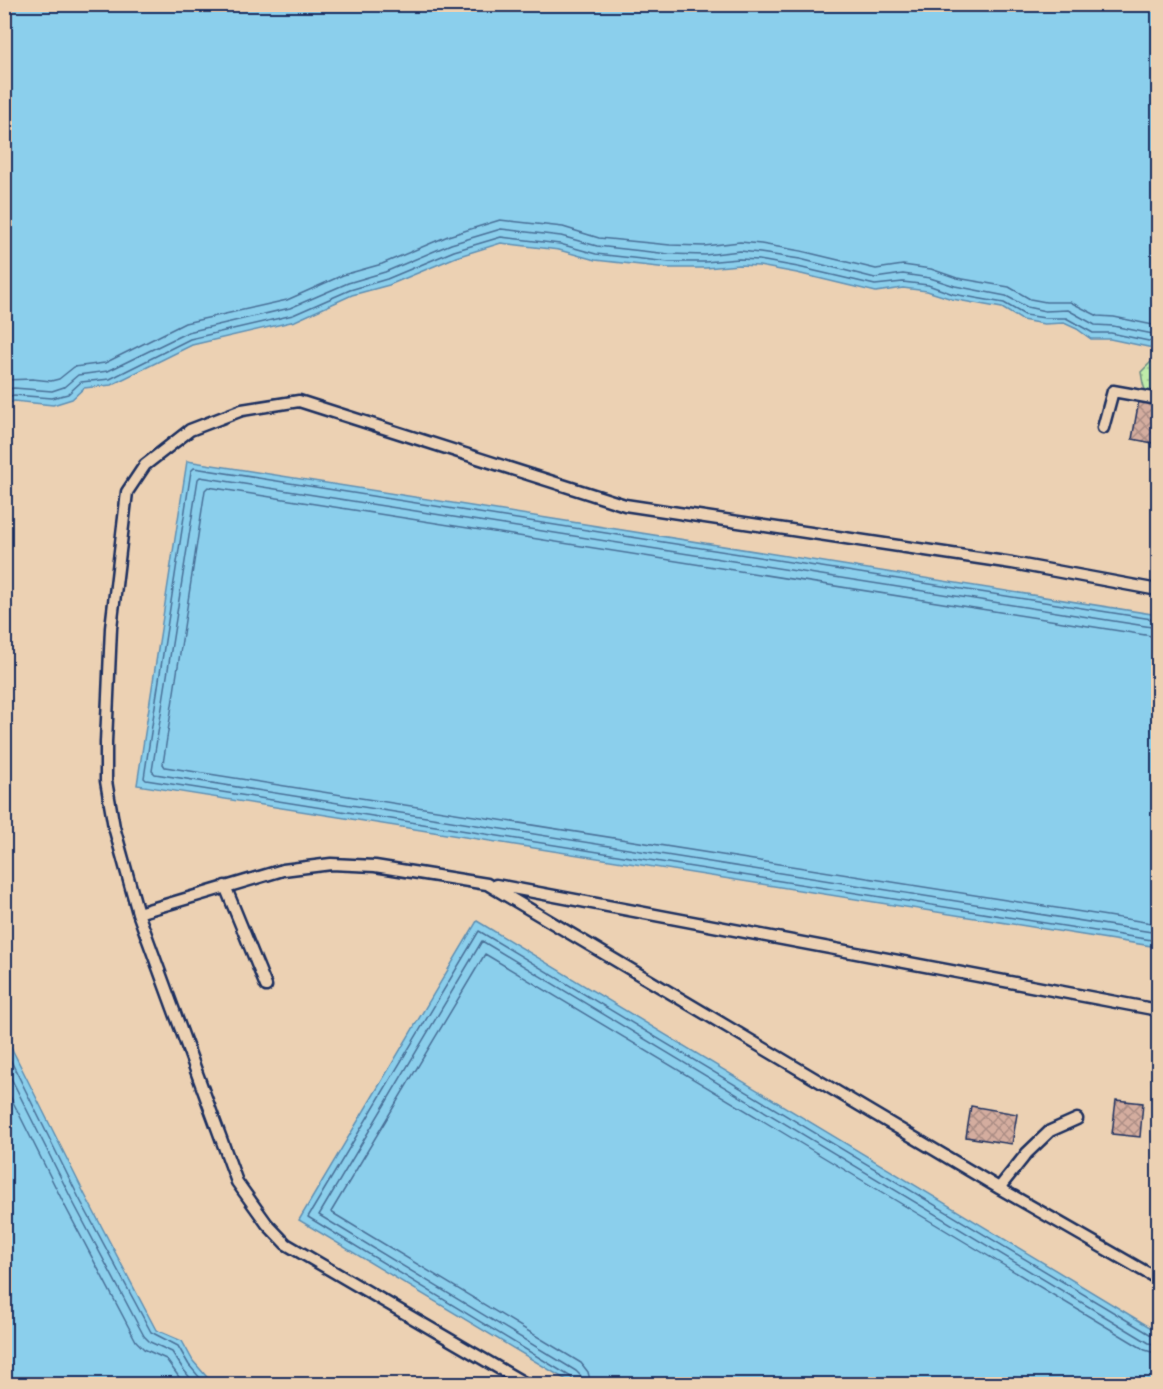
<svg xmlns="http://www.w3.org/2000/svg" width="1163" height="1389" font-family="Mynerve,sans-serif">
	<style>
		.grass { fill: url(#grass-dots); stroke: #6c8d84; stroke-width: 1.5 }
		.water { fill: #8bcfec; stroke: #5e8fb3; stroke-width: 1.5 }
		.lines { fill: none; stroke-linecap: round; stroke-linejoin: round }
		.shore { stroke: #486f97; stroke-width: 1.5 }
		.building { fill: url(#building-cross-hatch); stroke: #1b2f5e; stroke-width: 1.5 }
		.lane-casing { stroke: #1b2f5e; stroke-width: 15 }
		.lane { stroke: #ecd1b3; stroke-width: 10 }
	</style>
	<defs>
		<pattern id="grass-dots" width="8" height="8" patternUnits="userSpaceOnUse" patternTransform="scale(1.5)"><rect width="8" height="8" fill="#beeba9"/><path d="M2 2h.1M6 6h.1" fill="none" stroke="#a3ca94" stroke-width="1.8" stroke-linecap="round"/></pattern>
		<pattern id="building-cross-hatch" width="8" height="8" patternUnits="userSpaceOnUse" patternTransform="scale(1.5)"><rect width="8" height="8" fill="#d4ad9f"/><path d="M0 0l8 8M0 8l8-8" fill="none" stroke="#ab8d85"/></pattern>
	</defs>
	<rect width="100%" height="100%" fill="#ecd1b3"/>
	<filter id="ink" filterUnits="userSpaceOnUse"><feTurbulence type="fractalNoise" baseFrequency=".0167" numOctaves="2"/><feDisplacementMap in="SourceGraphic" scale="12" xChannelSelector="R" yChannelSelector="G"/><feConvolveMatrix kernelMatrix="1 2 1 2 8 2 1 2 1" color-interpolation-filters="sRGB"/></filter>
	<g filter="url(#ink)">
		<path class="grass" d="M1158,360v39c-14,-2 -15,-14 -17,-27l11,-11z"/>
		<path class="water" d="M5,4l1153,1v344l-48,-10h-19l-14,-10 -13,-6 -20,1 -22,-4 -20,-12 -50,-9 -25,-8 -24,-3 -27,4 -79,-19 -38,-7 -20,-1 -33,3h-38l-73,-8 -36,-10 -58,-7 -45,14 -67,28 -37,10 -57,26 -103,24 -81,40 -27,3 -12,11 -19,6 -39,-4 -9,4z
			M187,461l971,154v332l-1021,-162z
			M477,921l681,411v52h-585l-274,-164z
			M4,1033l81,162 71,135 26,11 11,20 20,23h-208z"/>
		<g class="lines">
			<path class="shore" d="M4,380l28,-1 19,2 8,-2 15,-12 31,-4 80,-40 102,-23 56,-25 39,-11 66,-28 52,-16 63,7 36,11 71,7 34,1 36,-4 21,2 40,7 75,18 27,-4 28,4 26,9 52,9 21,12 16,3h24l28,14 16,1 44,9
				M4,390l10,-2 38,3 12,-4 14,-12 30,-4 80,-39 102,-24 58,-25 37,-11 66,-28 50,-15 60,7 36,10 72,8 36,1 35,-4 20,2 40,6 75,19 28,-4 27,4 25,8 51,10 21,11 18,4 23,-1 27,15 18,1 45,9
				M4,398l10,-3 38,3 16,-4 13,-12 29,-3 80,-40 103,-24 57,-25 37,-11 67,-28 47,-14 59,7 36,10 73,8h36l34,-3 20,1 39,7 77,18 28,-3 25,3 25,9 51,9 21,12 20,3h21l27,15h18l47,10
				M1158,620l-964,-152 -3,3 -47,307 2,2 1012,161
				M1158,628l-958,-151 -2,2 -46,292 3,3 1003,159
				M1158,637l-950,-150 -3,3 -42,274 2,3 993,157
				M4,1047l75,151 72,134 27,14 11,19 16,19
				M4,1064l69,138 71,134 6,6 22,10 11,17 12,15
				M4,1084l61,122 71,135 8,8 22,10 18,25
				M575,1384l-4,-7 -263,-160 171,-286 674,405 5,1
				M582,1384l-1,-8 -5,-5 -257,-156 163,-274 667,402 9,2
				M591,1384l-3,-12 -7,-9 -250,-151 154,-258 660,396 13,4"/>
		</g>
		<path class="building" d="M1139,400l19,4v40l-26,-5z
			M1116,1100l27,3 -3,34 -28,-3z
			M971,1106l46,8 -5,30 -46,-7z"/>
		<g class="lines">
			<defs>
				<path id="lane" d="M1103,428l10,-37 45,8
					M496,885l662,125
					M225,886l41,100
					M138,913l145,-43 48,-6 44,2 112,18 512,304 159,91
					M999,1188l28,-35 23,-22 27,-12
					M526,1384l-240,-140 -19,-20 -30,-42 -99,-269 -24,-86 -8,-46v-39l5,-114 16,-136 18,-27 45,-35 52,-20 57,-9 326,104 387,58 146,27"/>
			</defs>
			<use href="#lane" class="lane-casing"/>
			<use href="#lane" class="lane"/>
		</g>
	</g>
	<rect width="1163" height="1389" fill="none" stroke="#ecd1b3" stroke-width="24"/>
	<rect x="12" y="12" width="1139" height="1365" fill="none" stroke="#1b2f5e" stroke-width="2" filter="url(#ink)"/>
</svg>
